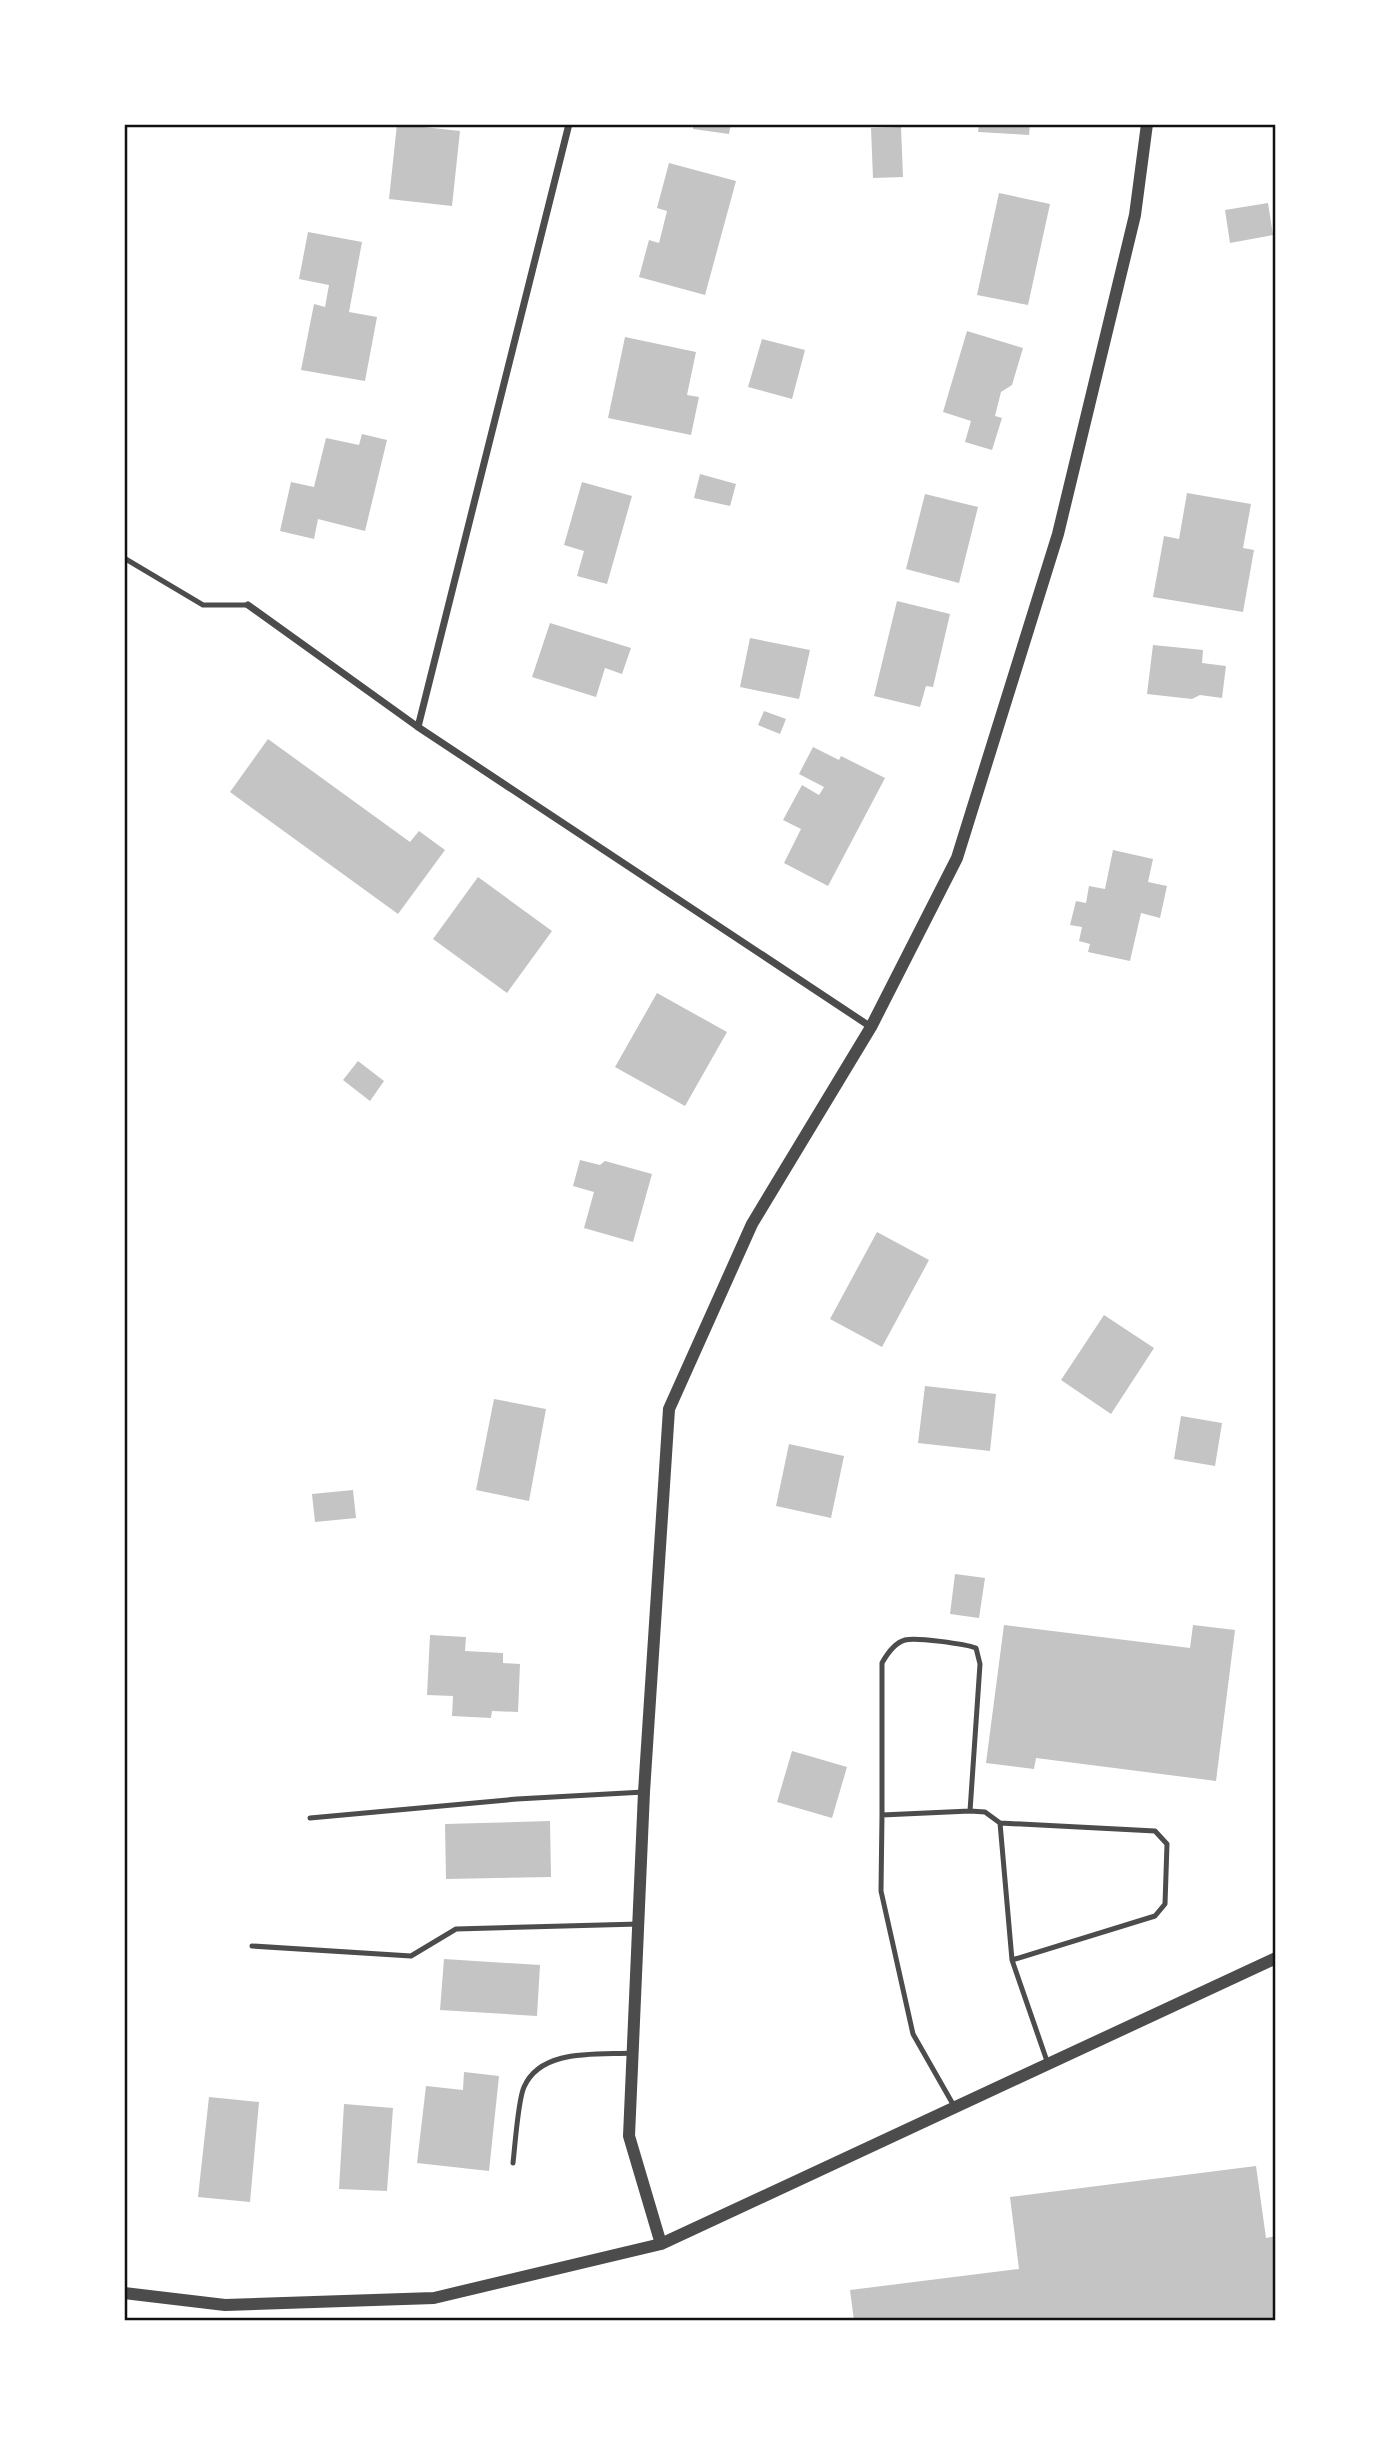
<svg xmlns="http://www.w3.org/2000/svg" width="1400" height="2445" font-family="'Crimson Pro',serif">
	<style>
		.building { fill: #c4c4c4 }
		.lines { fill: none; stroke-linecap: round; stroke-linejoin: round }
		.service { stroke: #4c4c4c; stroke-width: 5 }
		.minor { stroke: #4c4c4c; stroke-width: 7 }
		.tertiary { stroke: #4c4c4c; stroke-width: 12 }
		.neatline { fill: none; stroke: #111; stroke-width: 2.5 }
	</style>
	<rect width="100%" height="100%" fill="#fff"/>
	<path class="building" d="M397,124l63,7 -8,75 -63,-7z
		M693,124h38l-2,10 -36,-5z
		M979,124h51l-1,11 -51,-3z
		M901,127l2,50 -30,1 -2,-50z
		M669,163l67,18 -31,114 -66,-18 10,-37 10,3 8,-32 -10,-3z
		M999,193l51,11 -22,101 -51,-10z
		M1268,203l5,32 -43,8 -5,-33z
		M308,232l54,10 -13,70 28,5 -12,64 -64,-11 13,-66 11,3 4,-22 -30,-6z
		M967,331l56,17 -11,37 -11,7 -6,24 7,2 -10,32 -27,-8 6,-21 -28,-9z
		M625,337l71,15 -9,43 12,2 -8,38 -83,-17z
		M762,339l43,11 -13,49 -44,-12z
		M362,434l25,6 -22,91 -47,-12 -4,20 -34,-8 11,-49 23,5 12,-49 33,7z
		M700,474l36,10 -6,22 -36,-8z
		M582,482l50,14 -25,88 -30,-8 7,-25 -20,-6z
		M1187,493l64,11 -8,44 11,2 -11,62 -90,-15 11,-61 15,3z
		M925,494l53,13 -19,76 -53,-14z
		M897,601l53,13 -17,73 -7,-1 -6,21 -46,-11z
		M550,623l81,25 -9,26 -17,-6 -9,29 -64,-20z
		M750,638l60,12 -11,49 -59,-12z
		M1153,645l50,5 -1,13 24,3 -4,32 -22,-3 -8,4 -45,-5z
		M764,711l22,8 -6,15 -22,-9z
		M268,739l142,103 9,-11 26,19 -47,64 -168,-122z
		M813,747l26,13 2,-4 44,22 -57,108 -44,-23 17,-34 -18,-9 19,-35 17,10 5,-8 -25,-13z
		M1113,850l40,9 -5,23 19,4 -7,32 -19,-5 -11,48 -42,-9 2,-8 -11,-3 3,-14 -12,-2 6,-24 10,2 3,-17 16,3z
		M478,877l74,54 -45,62 -74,-54z
		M657,993l70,39 -42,74 -70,-39z
		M358,1061l26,20 -14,20 -27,-21z
		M580,1160l20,5 5,-4 47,13 -19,68 -49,-14 10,-36 -21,-6z
		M877,1232l52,28 -47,87 -52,-28z
		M1104,1315l50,33 -43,66 -50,-34z
		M925,1386l71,8 -6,57 -72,-8z
		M494,1399l52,10 -17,92 -53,-11z
		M1181,1416l41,7 -7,43 -41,-7z
		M789,1444l55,12 -13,62 -55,-12z
		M353,1490l3,28 -41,4 -3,-28z
		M955,1574l30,4 -6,40 -29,-4z
		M1004,1625l186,23 3,-23 42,5 -19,151 -180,-23 -2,11 -48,-6z
		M430,1635l36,2 -1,14 38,2v10l17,1 -2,48 -26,-1 -1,7 -39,-2 1,-20 -26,-1z
		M792,1751l55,16 -15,51 -55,-16z
		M550,1821l1,56 -105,2 -1,-55z
		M444,1959l96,6 -3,51 -97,-6z
		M464,2072l35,4 -10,95 -72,-8 9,-77 37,4z
		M209,2097l50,5 -9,100 -52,-5z
		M344,2104l49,4 -6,83 -48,-2z
		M1256,2166l10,72 10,-2v85h-422l-4,-31 169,-21 -9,-72z"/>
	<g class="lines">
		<path class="service" d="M124,558l79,47h45
			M882,1815v-152c5,-9 12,-20 23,-23 11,-3 60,4 71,8l4,16 -10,147 15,1 15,11 155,8 12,13 -2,60 -10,12 -143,44 -12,-137
			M310,1818l207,-19 127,-7
			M252,1946l159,10 45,-27 183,-5
			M1012,1960l36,104
			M954,2106l-41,-72 -32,-143 1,-76 88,-4
			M513,2163c2,-17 5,-63 11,-76 17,-39 73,-32 109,-34"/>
		<path class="minor" d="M248,605l170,122 453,300
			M418,727l151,-603"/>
		<path class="tertiary" d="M661,2244l-32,-108 15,-344 25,-383 83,-185 119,-197 86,-169 101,-324 77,-319 12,-91
			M124,2293l101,12 209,-7 227,-54 615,-286"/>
	</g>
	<rect width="1400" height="2445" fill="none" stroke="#ffffff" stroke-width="252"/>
	<rect x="126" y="126" width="1148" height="2193" class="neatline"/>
</svg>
